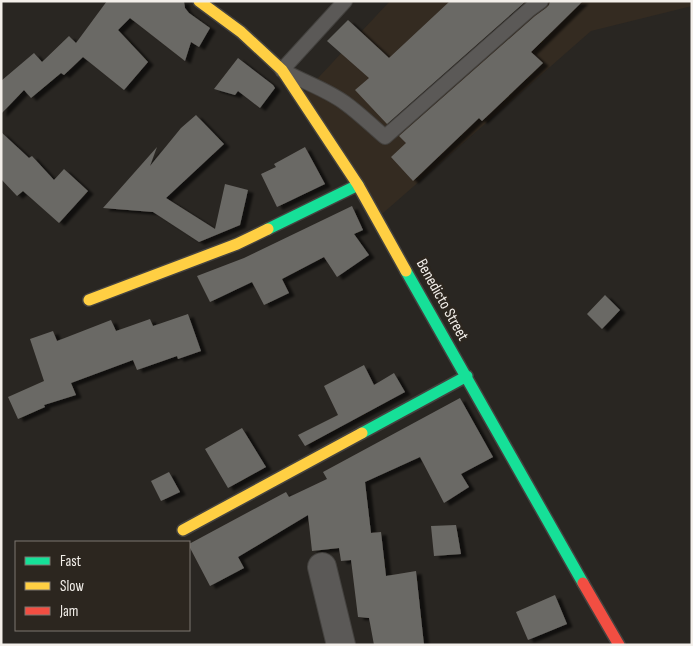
<svg xmlns="http://www.w3.org/2000/svg" width="693" height="646" font-family="'Sofia Sans Condensed',sans-serif">
	<style>
		.built { fill: #342b21 }
		.building { fill: #6b6965; filter: url(#shadow) }
		.lines { fill: none; stroke-linecap: round; stroke-linejoin: round }
		.lane-casing { stroke: #44423f; stroke-width: 16 }
		.street-casing { stroke: #44423f; stroke-width: 30 }
		.fast-casing { stroke: #44423f; stroke-width: 14 }
		.slow-casing { stroke: #44423f; stroke-width: 14 }
		.jam-casing { stroke: #44423f; stroke-width: 14 }
		.lane { stroke: #5b5957; stroke-width: 14 }
		.street { stroke: #5b5957; stroke-width: 28 }
		.fast { stroke: #16e098; stroke-width: 11 }
		.slow { stroke: #ffcf43; stroke-width: 11 }
		.jam { stroke: #f24e42; stroke-width: 11 }
		.labels { text-anchor: middle; dominant-baseline: central; stroke-width: 5; stroke-linejoin: round; paint-order: stroke }
		.street-label { font-size: 16px; fill: #f3efea; stroke: #2c261f }
	</style>
	<defs>
		<filter id="shadow"><feDropShadow dx="5.5" dy="3" stdDeviation="1" flood-color="#0009"/></filter>
	</defs>
	<rect width="100%" height="100%" fill="#292622"/>
	<path class="built" d="M390,1h302v5l-101,25 -209,183 -78,-121z"/>
	<path class="building" d="M107,1h77l1,7 4,5 21,15 -11,19 -8,-5 -6,19 -55,-43 -12,12 30,32 -24,28 -41,-33 -19,18 -3,-2 -30,25 -7,-8 -23,24v-33l33,-28 8,9 27,-26 7,7z
		M450,1h76l-139,123 -32,-34 14,-12 -42,-37 21,-21 41,38z
		M550,1h33l-52,51 12,11 -61,58 -3,-3 -66,63 -22,-24 15,-14 -7,-7 136,-120 11,-8 3,-3z
		M238,58l35,27 2,3 -15,20 -22,-17 -3,4 -21,-6z
		M196,115l28,29 -58,54 49,31 10,-45 23,6 -8,35 -41,17 -46,-30 -50,-4 54,-61 -7,19 31,-38z
		M1,132l28,26 3,-2 22,24 10,-11 24,22 -29,32 -36,-32 -6,5 -16,-17z
		M305,147l20,37 -48,23 -16,-33 15,-7 -2,-3z
		M352,206l11,24 -9,4 15,21 -32,22 -13,-20 -42,22 7,14 -25,12 -12,-23 -42,20 -13,-26 47,-18z
		M605,295l15,15 -18,19 -15,-15z
		M188,314l13,37 -23,8 -1,-3 -40,14 -4,-10 -62,23 5,12 -32,10 1,2 -27,12 -10,-22 36,-16 -14,-42 23,-8 4,10 54,-21 5,11 34,-12 3,7z
		M364,365l10,20 20,-12 11,19 -100,54 -7,-11 40,-20 -14,-29z
		M460,398l33,59 -32,17 8,13 -25,16 -24,-46 -55,25 6,51 10,-1 5,44 30,-5 8,74h-50l-5,-27 -11,-1 -7,-57 -10,1 -2,-13 -27,3 -4,-36 -70,42 6,11 -34,18 -21,-40v-2l97,-52 3,5 38,-18 -4,-7z
		M242,428l24,39 -38,21 -23,-39z
		M169,472l11,20 -19,9 -10,-20z
		M456,525l5,29 -27,2 -3,-30z
		M555,595l12,29 -39,16 -12,-28z"/>
	<g class="lines">
		<defs>
			<path id="lane" d="M345,1l-63,69c21,12 44,19 63,33 14,10 27,23 40,34l145,-128 11,-8"/>
			<path id="street" d="M322,567l19,78"/>
			<path id="fast" d="M268,229l90,-44
				M406,271l177,312
				M362,433l105,-57"/>
			<path id="slow" d="M199,1l42,31 41,38 76,115 48,86
				M89,300l148,-56 31,-15
				M183,530l179,-97"/>
			<path id="jam" d="M583,583l36,62"/>
		</defs>
		<use href="#lane" class="lane-casing"/>
		<use href="#street" class="street-casing"/>
		<use href="#fast" class="fast-casing"/>
		<use href="#slow" class="slow-casing"/>
		<use href="#jam" class="jam-casing"/>
		<use href="#lane" class="lane"/>
		<use href="#street" class="street"/>
		<use href="#fast" class="fast"/>
		<use href="#slow" class="slow"/>
		<use href="#jam" class="jam"/>
	</g>
	<g class="labels">
		<g class="street-label">
			<text transform="translate(442 300) rotate(61)">Benedicto Street</text>
		</g>
	</g>
	<rect width="693" height="646" fill="none" stroke="#f3efea" stroke-width="5"/>
	<rect x="15" y="541" width="175" height="90" fill="#2c261f" stroke="#7c7670"/>
	<rect x="25" y="557" width="25" height="8" fill="#16e098" stroke="#7c7670"/>
	<text x="60" y="566" font-size="15" fill="#f3efea">Fast</text>
	<rect x="25" y="582" width="25" height="8" fill="#ffcf43" stroke="#7c7670"/>
	<text x="60" y="591" font-size="15" fill="#f3efea">Slow</text>
	<rect x="25" y="607" width="25" height="8" fill="#f24e42" stroke="#7c7670"/>
	<text x="60" y="616" font-size="15" fill="#f3efea">Jam</text>
</svg>
